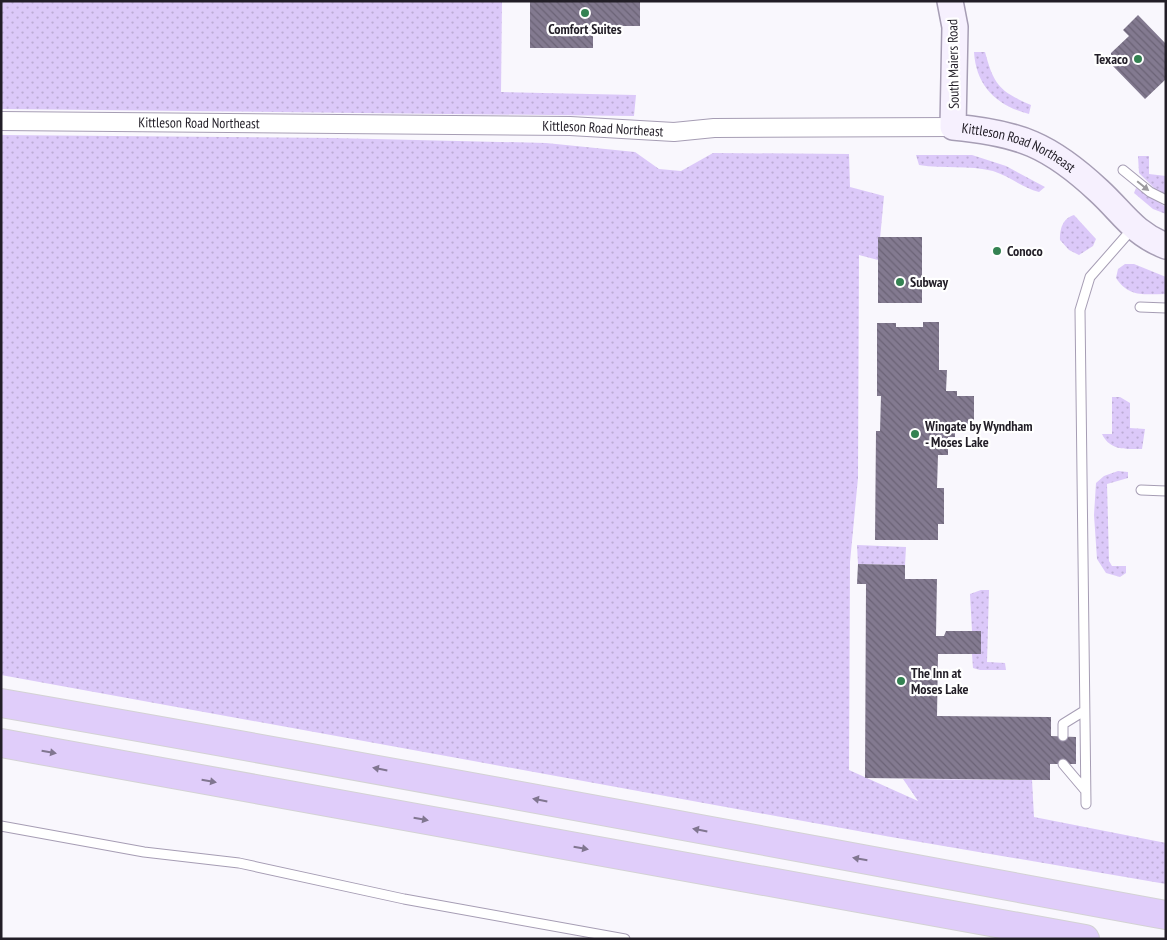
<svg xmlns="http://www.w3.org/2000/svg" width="1167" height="940" font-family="'PT Sans Narrow',sans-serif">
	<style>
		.grass { fill: url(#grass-dots) }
		.building { fill: url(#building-back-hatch) }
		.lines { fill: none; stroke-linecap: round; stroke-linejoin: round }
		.lane-casing { stroke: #a69db4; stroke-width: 11 }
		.street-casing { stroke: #a69db4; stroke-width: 20 }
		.secondary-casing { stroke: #a69db4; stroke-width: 28 }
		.highway-casing { stroke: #d3d2d4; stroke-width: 30 }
		.lane { stroke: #fff; stroke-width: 9 }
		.street { stroke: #fff; stroke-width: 18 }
		.secondary { stroke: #f6f0fe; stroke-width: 25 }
		.highway { stroke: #e0cdfa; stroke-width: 28 }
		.oneway { fill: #9c9a9e }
		.oneway2 { fill: #817690 }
		.poi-dot { fill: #348252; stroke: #fff; stroke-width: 2 }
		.labels { text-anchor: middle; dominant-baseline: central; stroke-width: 4.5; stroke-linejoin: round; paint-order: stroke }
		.poi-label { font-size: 14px; font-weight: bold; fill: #221e27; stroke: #fff; text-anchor: start }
		.street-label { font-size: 14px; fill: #221e27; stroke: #fff }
	</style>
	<defs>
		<pattern id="grass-dots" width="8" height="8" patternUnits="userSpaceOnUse" patternTransform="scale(1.25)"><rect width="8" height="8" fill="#dcc9f9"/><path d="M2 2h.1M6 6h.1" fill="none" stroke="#bcacd5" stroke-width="1.8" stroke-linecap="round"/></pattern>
		<pattern id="building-back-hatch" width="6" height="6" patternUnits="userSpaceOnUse" patternTransform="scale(1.25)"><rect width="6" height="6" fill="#837a90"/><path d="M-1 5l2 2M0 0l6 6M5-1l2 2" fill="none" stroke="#6b6376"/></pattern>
	</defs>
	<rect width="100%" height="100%" fill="#f9f7fd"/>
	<path class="grass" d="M1,1h501l-1,91 135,3 -2,21 -633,-7z
		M974,52h11c9,33 14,39 46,53l-2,9c-32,-8 -53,-28 -55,-62z
		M1,135l332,3 213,5 89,9 24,17 22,2 32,-18 136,1 1,33 34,9 -6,64 -19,-5 -1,223 -8,84 -1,208 69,31 -15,-22 129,1 2,37 132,26v41l-275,-47 -890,-162z
		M916,155h56l34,11 39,21 -6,5c-16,-4 -30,-16 -46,-21 -24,-6 -49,-2 -74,-6z
		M1138,156h11v18l17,2v20l-8,-4 -19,-19z
		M1136,188l30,19v7l-13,-5 -19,-16z
		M1074,215l22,24 -3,7 -14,9 -10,-5 -9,-10c0,-11 2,-21 14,-25z
		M1125,264h9l32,13v17c-21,0 -37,4 -50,-16l2,-9z
		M1112,397h8l10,6v25l15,1 -3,20c-16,0 -32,2 -40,-15h10z
		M1118,471l10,1v6l-21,6 2,77 3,5h14v7l-6,4 -14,-4 -9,-14 -3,-44 2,-32 8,-7z
		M857,545l49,2 -1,18 -47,-1z
		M981,590h8l-2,72 18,1 1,7h-26l-7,-2 -1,-14h9l-1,-23h-8l-2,-37z"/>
	<path class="building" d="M530,1h110v25h-47v22h-63z
		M1138,15l28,29v35l-21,20 -34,-35v-11l18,-17 -6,-6z
		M878,237h44v66h-44z
		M923,322h16v48h8l-1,21h11v5h17v34h-19v7h-7v18h-10l-1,33h7v36h-6v16h-63l1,-109h4l1,-35h-4v-73h19v4h27z
		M858,564l47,1v14h32l-1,57h8l2,-5h35v23h-43l-1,62 114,1v19l25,1v27h-26v16l-185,-2 1,-194h-9z"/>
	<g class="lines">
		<defs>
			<path id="lane" d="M1123,170l27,22 16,8
				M1140,307l26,1
				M1141,490l25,1
				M1063,736v-12l21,-13
				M1063,764l22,26
				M1086,804l-6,-494 10,-33 43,-49
				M1,826l143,26 95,11 165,36 221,40"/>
			<g id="street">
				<path id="s1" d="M1,121l569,5 104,6 40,-4 239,-1"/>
			</g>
			<g id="secondary">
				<path id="s2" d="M950,1l5,26 -2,100c66,6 97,18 146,64 24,22 34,42 67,55"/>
			</g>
			<path id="highway" d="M1,703c389,67 777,141 1165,212
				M1,743l1084,196"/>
		</defs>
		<use href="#lane" class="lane-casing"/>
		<use href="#street" class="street-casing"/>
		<use href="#secondary" class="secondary-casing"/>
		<use href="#highway" class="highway-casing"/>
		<use href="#lane" class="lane"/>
		<use href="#street" class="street"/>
		<use href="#secondary" class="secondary"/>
		<use href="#highway" class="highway"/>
	</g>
	<defs><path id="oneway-solid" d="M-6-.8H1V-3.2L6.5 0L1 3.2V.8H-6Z" transform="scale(1.25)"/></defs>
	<use class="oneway" href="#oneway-solid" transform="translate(1143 186) rotate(39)"/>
	<g class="oneway2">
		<use href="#oneway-solid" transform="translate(49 752) rotate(10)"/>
		<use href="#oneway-solid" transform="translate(380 769) rotate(-169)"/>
		<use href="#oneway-solid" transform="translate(209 781) rotate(10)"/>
		<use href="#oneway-solid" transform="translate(540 800) rotate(-169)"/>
		<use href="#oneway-solid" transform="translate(421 819) rotate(10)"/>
		<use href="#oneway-solid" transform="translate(700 830) rotate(-169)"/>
		<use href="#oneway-solid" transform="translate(581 848) rotate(10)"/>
		<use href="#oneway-solid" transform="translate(860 859) rotate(-170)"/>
	</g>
	<g class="poi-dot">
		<circle cx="585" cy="13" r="5"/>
		<circle cx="1138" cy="59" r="5"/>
		<circle cx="997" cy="251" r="5"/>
		<circle cx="900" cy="282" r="5"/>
		<circle cx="915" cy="434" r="5"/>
		<circle cx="901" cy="681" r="5"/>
	</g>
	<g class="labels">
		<g class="poi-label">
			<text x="585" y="29" text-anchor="middle">Comfort Suites</text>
			<text x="1128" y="59" text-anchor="end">Texaco</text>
			<text x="1007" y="251">Conoco</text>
			<text x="910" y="282">Subway</text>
			<text x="925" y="426">Wingate by Wyndham<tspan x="925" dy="16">- Moses Lake</tspan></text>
			<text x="911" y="673">The Inn at<tspan x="911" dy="16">Moses Lake</tspan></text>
		</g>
		<g class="street-label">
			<text transform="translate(953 64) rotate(-91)">South Maiers Road</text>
			<text stroke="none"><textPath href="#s1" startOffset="198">Kittleson Road Northeast</textPath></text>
			<text stroke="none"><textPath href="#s1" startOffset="602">Kittleson Road Northeast</textPath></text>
			<text stroke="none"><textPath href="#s2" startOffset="196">Kittleson Road Northeast</textPath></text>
		</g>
	</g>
	<rect width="1167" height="940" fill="none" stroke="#221e27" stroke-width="5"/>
</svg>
